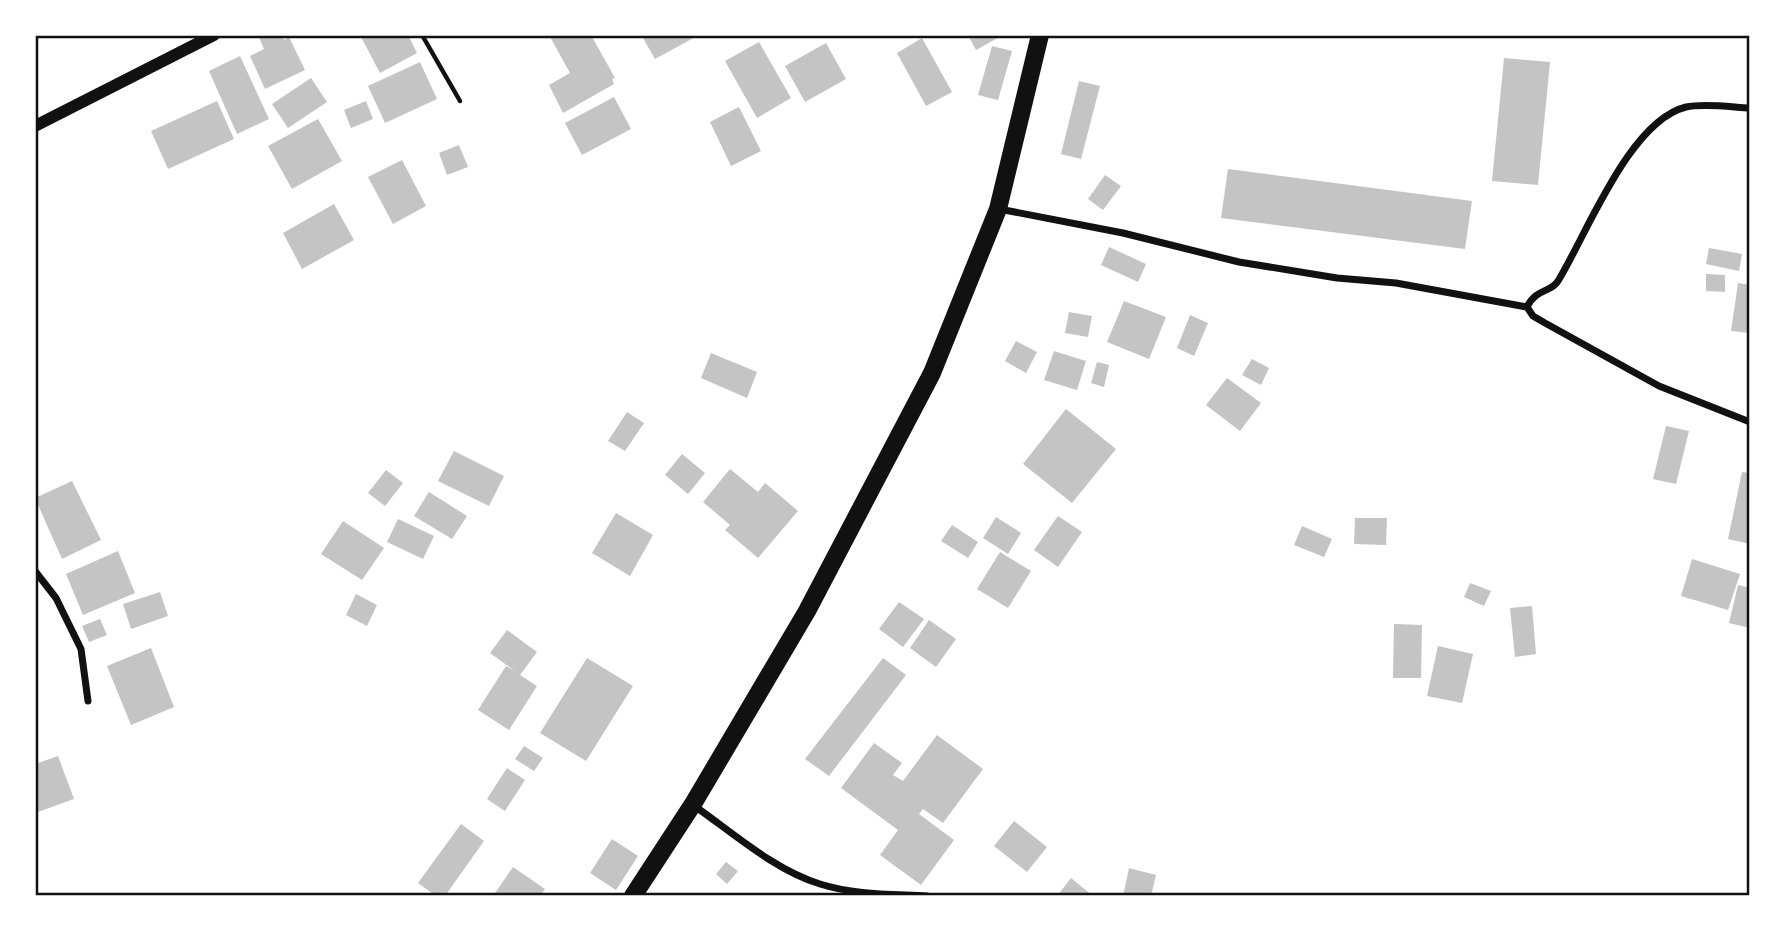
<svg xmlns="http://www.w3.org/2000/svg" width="1785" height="931" font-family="Montserrat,sans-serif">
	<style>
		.building { fill: #c4c4c4 }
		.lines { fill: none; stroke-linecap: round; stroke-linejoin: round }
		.path { stroke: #111; stroke-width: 4.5 }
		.minor { stroke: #111; stroke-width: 7 }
		.tertiary { stroke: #111; stroke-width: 12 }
		.primary { stroke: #111; stroke-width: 18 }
		.neatline { fill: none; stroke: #111; stroke-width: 2.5 }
	</style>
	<rect width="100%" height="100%" fill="#fff"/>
	<path class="building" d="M258,35h24l2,5 5,-3 16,33 -40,19 -15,-33 14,-7z
		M360,35h48l9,18 -37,20z
		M549,35h42l24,43 -3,1 2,5 -51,29 -14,-28 21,-12z
		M648,35h51l-44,24 -12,-21z
		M968,35h35l-27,15z
		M922,38l30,54 -26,14 -29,-53z
		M759,42l32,56 -34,20 -32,-57z
		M826,43l20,36 -41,23 -20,-36z
		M992,46l20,5 -14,49 -20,-5z
		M240,56l29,63 -32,15 -28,-63z
		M1504,58l46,4 -12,123 -46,-4z
		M420,62l17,37 -52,24 -17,-37z
		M311,78l16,24 -39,26 -16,-24z
		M1079,81l21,5 -19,73 -20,-5z
		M614,97l17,32 -49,26 -17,-32z
		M217,101l17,38 -66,30 -17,-38z
		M366,101l7,18 -22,9 -7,-18z
		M739,107l22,44 -30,15 -21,-44z
		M318,119l24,42 -50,28 -24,-43z
		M459,145l9,22 -21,8 -8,-22z
		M402,160l24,46 -33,18 -25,-47z
		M1228,169l244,32 -7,48 -244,-31z
		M1105,175l16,11 -18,24 -15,-11z
		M334,204l20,36 -52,29 -19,-36z
		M1109,247l37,17 -8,18 -37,-17z
		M1709,248l33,6 -3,17 -33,-7z
		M1706,274l19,1v17l-19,-1z
		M1738,283l12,2v48l-19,-2z
		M1124,301l42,16 -17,42 -42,-17z
		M1069,312l23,4 -4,21 -23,-4z
		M1190,315l18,8 -14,33 -17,-8z
		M1016,341l21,11 -11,21 -21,-12z
		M1054,351l32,10 -9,29 -33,-10z
		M711,353l46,19 -10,26 -46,-20z
		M1252,359l17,9 -8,17 -19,-10z
		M1097,362l12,3 -5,22 -13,-4z
		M1227,378l34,25 -21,28 -34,-26z
		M1066,409l50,40 -44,54 -49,-39z
		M627,412l17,11 -19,28 -17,-10z
		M1666,426l23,5 -13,53 -23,-5z
		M454,451l50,25 -15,30 -51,-25z
		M682,454l23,19 -17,21 -23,-19z
		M730,469l28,23 7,-9 33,28 -40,47 -33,-28 5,-5 -27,-23z
		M386,470l17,13 -18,23 -17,-13z
		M1742,472l8,1v71l-22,-5z
		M72,481l29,59 -39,19 -27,-61z
		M429,492l38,24 -15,23 -38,-23z
		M616,513l37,22 -23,41 -38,-23z
		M1058,516l24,16 -24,35 -24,-17z
		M996,517l25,16 -13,21 -25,-16z
		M1355,518h32l-1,27 -32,-1z
		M398,519l36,17 -11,23 -36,-17z
		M343,521l41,27 -22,32 -41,-26z
		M952,525l26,17 -10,16 -27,-17z
		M1302,526l30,13 -8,18 -30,-12z
		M118,551l17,42 -52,22 -17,-41z
		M1000,552l31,19 -23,37 -31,-19z
		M1692,559l48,15 -12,36 -47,-14z
		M1470,583l21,8 -7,15 -20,-9z
		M1738,585l12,3v40l-21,-5z
		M160,592l8,24 -37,13 -8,-25z
		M356,594l21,11 -10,21 -21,-11z
		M899,602l25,17 -21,28 -24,-18z
		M1532,606l4,48 -21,3 -5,-49z
		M100,619l7,16 -18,7 -7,-16z
		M929,620l27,19 -20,28 -26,-19z
		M1394,624l28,1 -1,53h-28z
		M507,630l30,22 -17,23 17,11 -28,44 -31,-20 28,-44 9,5 -25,-18z
		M1438,646l35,8 -11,49 -35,-7z
		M151,648l23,59 -43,18 -24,-59z
		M587,658l46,28 -47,75 -46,-28z
		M883,658l23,17 -77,101 -24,-17z
		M937,735l46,34 -40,54 -20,-14 -4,5 35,26 -33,45 -41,-30 18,-25 -57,-42 33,-45 28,20 -9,12 10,6z
		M524,746l19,12 -9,13 -19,-12z
		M58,756l16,43 -39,14v-49z
		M507,768l18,12 -20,31 -18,-12z
		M1014,821l33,26 -20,25 -33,-26z
		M461,824l23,17 -39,55h-9l-18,-13z
		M612,839l26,17 -22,34 -26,-17z
		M726,862l12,9 -11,13 -11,-10z
		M513,867l32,22 -5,7h-47z
		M1129,868l27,7 -5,21h-28z
		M1071,878l22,18h-36z"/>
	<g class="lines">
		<path class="path" d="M422,35l38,66"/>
		<path class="minor" d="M1750,108c-19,-1 -46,-5 -64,-1 -57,14 -100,129 -128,174 -7,12 -22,7 -31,26l6,9 12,7 114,63 91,36
			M999,209l124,24 116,29 98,16 59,5 131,24
			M35,571l21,27 25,51 7,52
			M693,805c39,27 81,65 127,79 35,11 71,10 107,12"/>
		<path class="tertiary" d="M35,126l179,-91"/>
		<path class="primary" d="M633,896l60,-92 114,-193 125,-238 66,-164 42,-174"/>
	</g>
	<rect width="1785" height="931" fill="none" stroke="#ffffff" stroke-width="74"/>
	<rect x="37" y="37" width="1711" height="857" class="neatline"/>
</svg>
